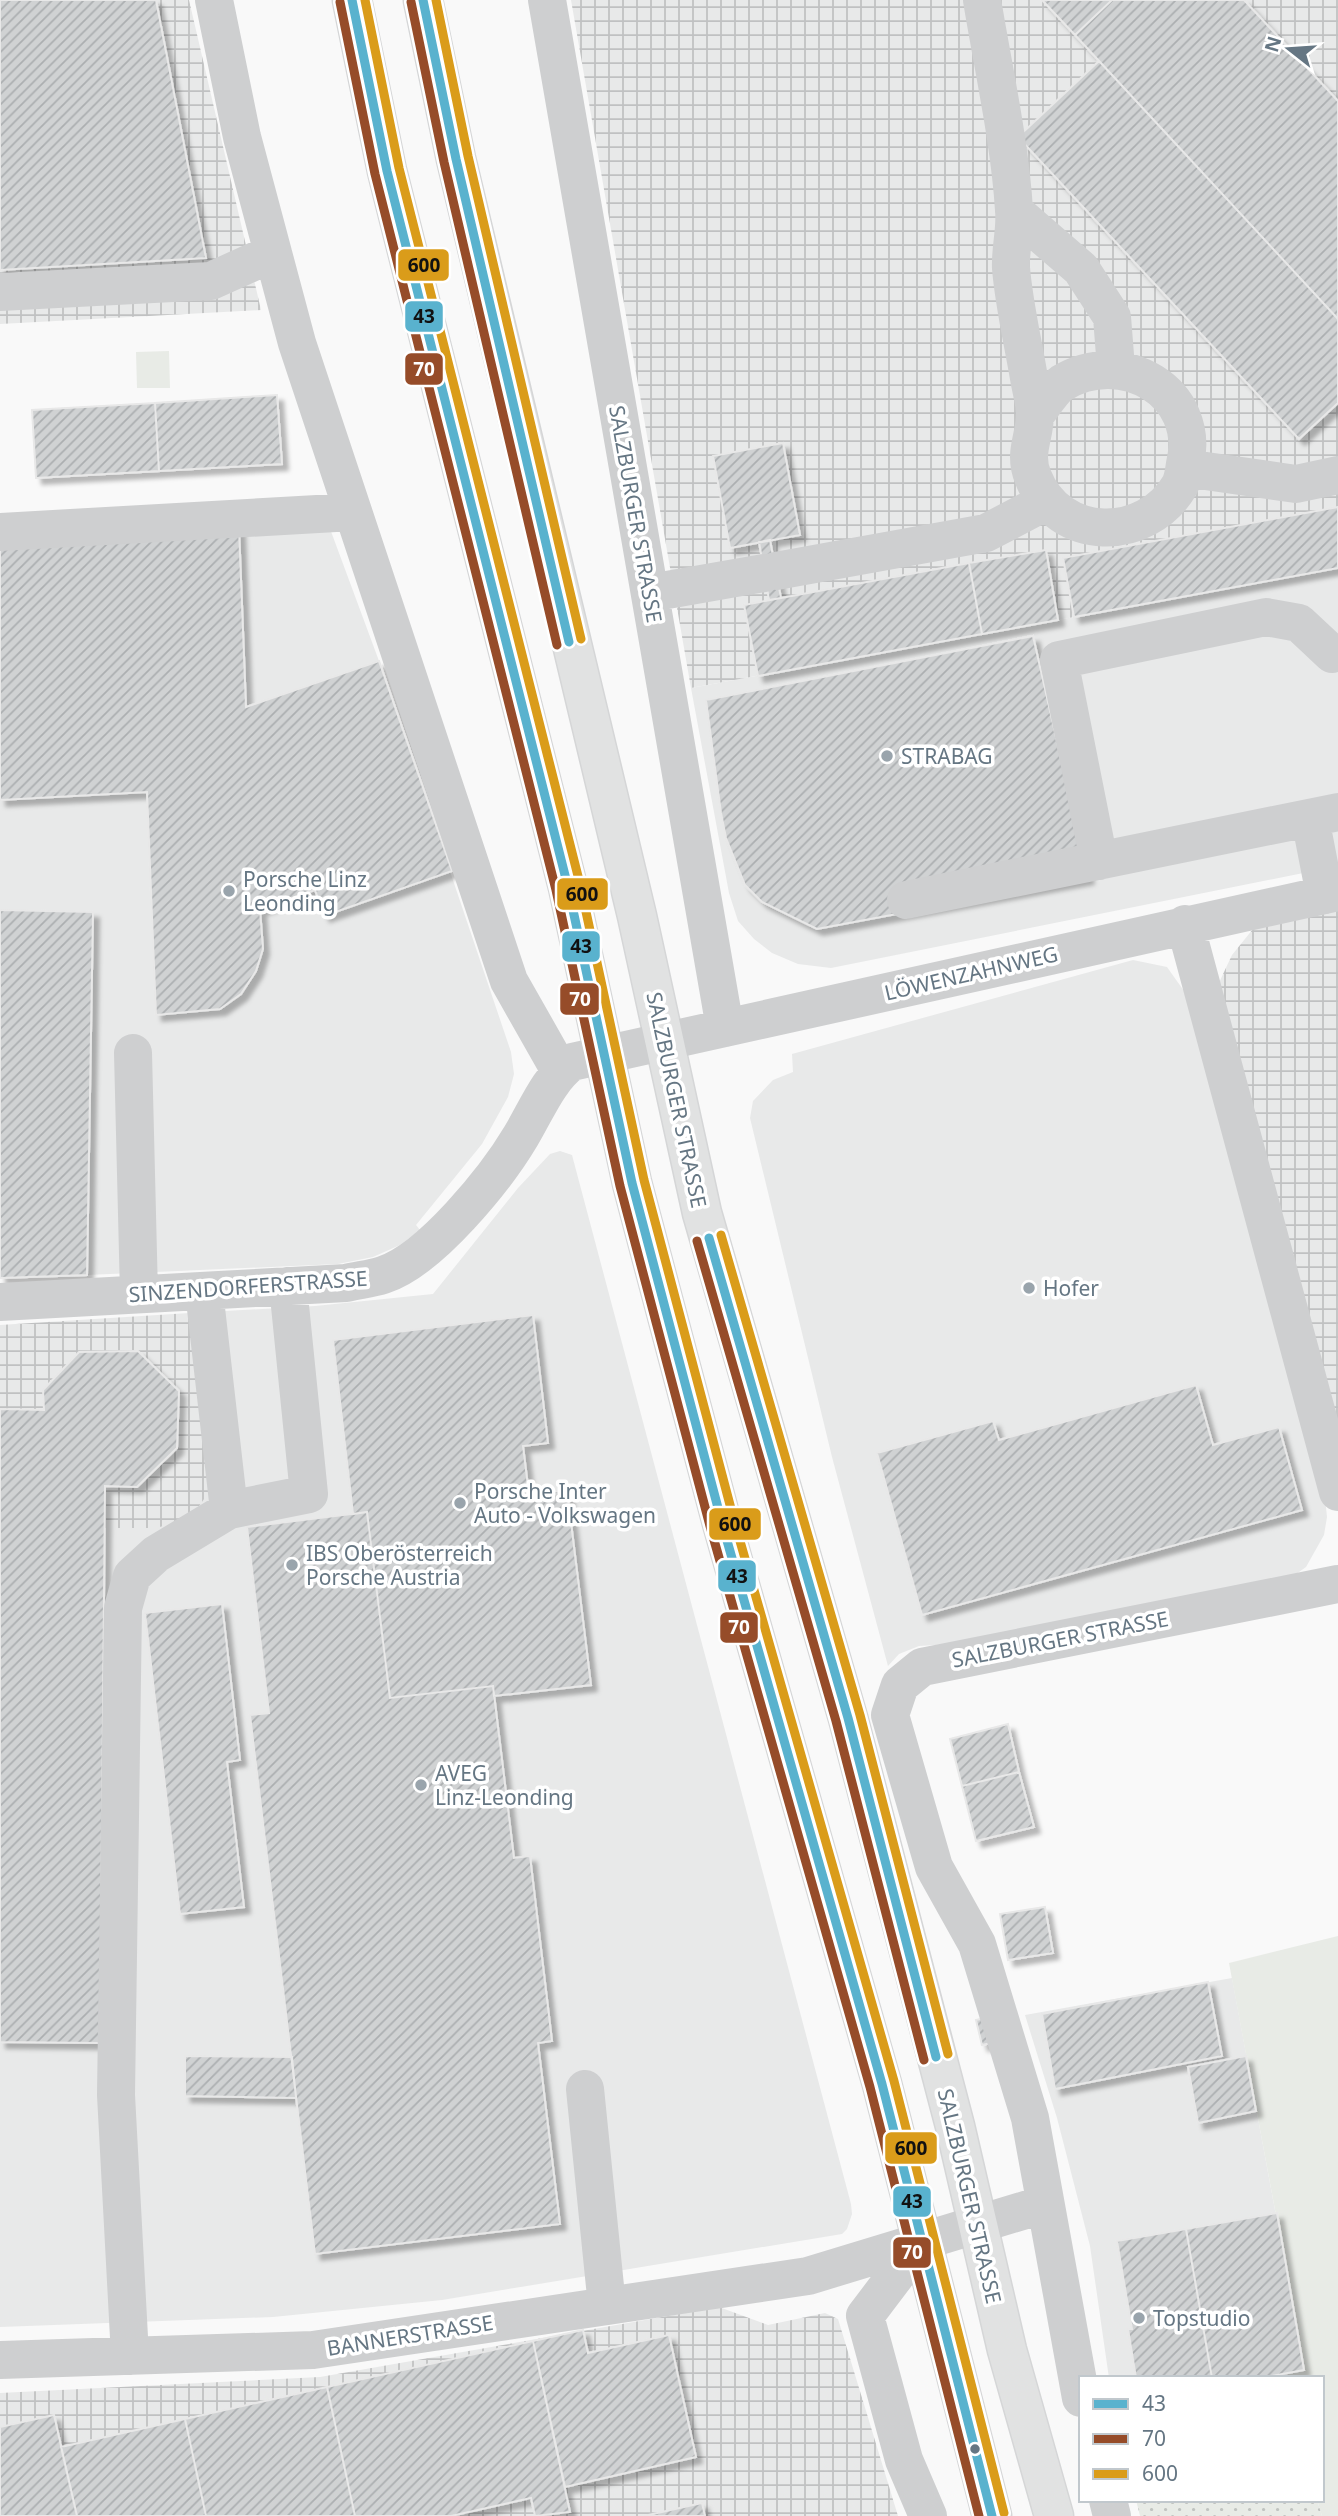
<svg xmlns="http://www.w3.org/2000/svg" width="1338" height="2516" font-family="'Noto Sans',sans-serif">
	<style>
		.built { fill: #e8e9e9 }
		.industrial { fill: url(#industrial-grid) }
		.green { fill: #e8ebe6 }
		.garden { fill: url(#garden-dots) }
		.building { fill: url(#building-hatch); stroke: #e8e8e8; stroke-width: 2; filter: url(#shadow) }
		.lines { fill: none; stroke-linecap: round; stroke-linejoin: round }
		.major-casing { stroke: #d5d6d7; stroke-width: 41 }
		.minor { stroke: #cecfd0; stroke-width: 38 }
		.major { stroke: #e1e2e2; stroke-width: 38 }
		.bus-1-casing { stroke: #fff; stroke-width: 14 }
		.bus-2-casing { stroke: #fff; stroke-width: 14 }
		.bus-3-casing { stroke: #fff; stroke-width: 14 }
		.bus-1 { stroke: #59b2ce; stroke-width: 9 }
		.bus-2 { stroke: #964c29; stroke-width: 9 }
		.bus-3 { stroke: #da9c1a; stroke-width: 9 }
		.poi-dot { fill: #99a4ac; stroke: #fff; stroke-width: 2.5 }
		.bus-dot { fill: #657683; stroke: #fff; stroke-width: 2.5 }
		.labels { text-anchor: middle; dominant-baseline: central; stroke-width: 7; stroke-linejoin: round; paint-order: stroke }
		.street-label { font-size: 21px; fill: #657683; stroke: #fff }
		.poi-label { font-size: 21px; fill: #657683; stroke: #fff; text-anchor: start }
		.line-badge { stroke: #fff; stroke-width: 2.5 }
		.badge-label { font-size: 19px; text-anchor: middle; font-weight: bold; fill: #fff }
		.pale-badge-label { font-size: 19px; text-anchor: middle; font-weight: bold; fill: #111 }
	</style>
	<defs>
		<pattern id="industrial-grid" width="8" height="8" patternUnits="userSpaceOnUse" patternTransform="scale(1.75)"><rect width="8" height="8" fill="#e8e9e9"/><path d="M0 4h8M4 0v8" fill="none" stroke="#c0c1c2"/></pattern>
		<pattern id="garden-dots" width="8" height="8" patternUnits="userSpaceOnUse" patternTransform="scale(1.75)"><rect width="8" height="8" fill="#e8ebe6"/><path d="M2 2h.1M6 6h.1" fill="none" stroke="#c0c3c0" stroke-width="1.8" stroke-linecap="round"/></pattern>
		<pattern id="building-hatch" width="6" height="6" patternUnits="userSpaceOnUse" patternTransform="scale(1.75)"><rect width="6" height="6" fill="#d0d2d3"/><path d="M-1 1l2-2M0 6l6-6M5 7l2-2" fill="none" stroke="#acafb1"/></pattern>
		<filter id="shadow"><feDropShadow dx="6" dy="6" stdDeviation="2" flood-color="#0004"/></filter>
	</defs>
	<rect width="100%" height="100%" fill="#f9f9f9"/>
	<path class="built" d="M329,526l50,135 132,391 3,22 -6,23 -26,47 -66,81 4,5 -20,15 -27,12 -35,7 -251,11 6,-363 -93,-2v-371z
		M1338,568v298l-507,102 -33,-4 -26,-11 -18,-14 -16,-18 -9,-28 -38,-205z
		M1133,960l34,7 17,24 141,507 2,19 -3,18 -18,32 -14,10 -340,67 -33,2 -20,8 -11,12 -56,-209 -82,-339 3,-17 20,-21 20,-8 -1,-18z
		M560,1151l12,4 279,1049 1,10 -5,15 -5,5 -400,66 -169,17 -273,10v-285h100l5,-514h51l33,-215 126,-7 118,-12 85,-106 32,-34z
		M1232,1978l73,394 -32,6h-164l-19,-132 -33,-128 -32,-103z"/>
	<path class="industrial" d="M0,0h189l72,310 -261,14z
		M571,0h767v568l-647,120z
		M1338,909v513l-122,-433 16,-34 21,-26z
		M189,1313l20,179 -12,17 -19,13 -22,6h-51l-5,515 -100,-1v-717z
		M719,2307l49,18 57,-12 13,6 60,197h-898v-123l320,-16z"/>
	<path class="green" d="M169,351l1,37h-33l-1,-36z
		M1338,1936v580h-16l-5,-16h5v-122l-41,-2 24,-5 -76,-408z"/>
	<path class="garden" d="M1136,2500h181l5,16h-182z"/>
	<path class="building" d="M0,0h156l50,258 -206,12z
		M1042,0h70l-37,35z
		M1112,0h132l94,101v218l-263,-284z
		M1099,61l239,258v84l-39,36 -281,-302z
		M277,395l5,69 -123,7 -4,-68z
		M155,403l4,68 -123,7 -4,-68z
		M783,443l17,92 -70,13 -17,-92z
		M1338,507v61l-264,49 -11,-59z
		M239,528l7,179 133,-46 73,210 -128,45 -9,-26 -55,19 3,40 -7,22 -15,23 -21,15 -64,6 -9,-223 -147,8v-261z
		M770,540l11,58 -12,2 -10,-58z
		M1046,550l12,70 -76,14 -13,-71z
		M969,563l13,71 -224,42 -14,-71z
		M1033,636l55,242 -271,51 -55,-27 -17,-17 -19,-47 -5,-25 -15,-113z
		M0,910l93,2 -6,363 -87,3z
		M533,1315l15,128 -25,3 6,48 38,-4 24,195 -97,11 -1,-10 -103,12 -23,-186 -14,2 -20,-174z
		M138,1351l41,40 -2,57 -40,39 -32,-1 -5,557 -100,-1v-633l44,1 -1,-20 36,-38z
		M1196,1385l17,60 66,-18 23,83 -380,105 -45,-162 116,-32 6,19z
		M367,1512l23,186 103,-12 21,172 16,-2 22,185 -14,2 22,181 -245,30 -65,-539 19,-2 -22,-186z
		M222,1604l18,156 -13,2 17,145 -64,7 -35,-301z
		M1008,1724l11,48 -57,14 -12,-47z
		M1019,1772l15,55 -58,14 -14,-55z
		M1045,1907l8,46 -45,7 -8,-46z
		M1208,1982l14,74 -167,33 -13,-75z
		M985,2018l6,25 -9,2 -6,-25z
		M185,2056l107,1 4,41 -111,-2z
		M1246,2056l10,55 -58,12 -10,-56z
		M1277,2213l27,157 -43,8h-49l-26,-149z
		M1186,2229l26,149h-76l-8,-49h4l-15,-88z
		M583,2330l5,23 81,-18 27,122 -131,30 -32,-146z
		M533,2341l37,171 -35,4 -4,-18 -80,18h-96l-28,-129z
		M327,2387l28,129h-149l-21,-97z
		M54,2415l23,101h-77v-89z
		M185,2419l21,97h-129l-16,-69z
		M702,2503l3,13h-61z"/>
	<g class="lines">
		<defs>
			<path id="major" d="M352,0l35,171 181,716 64,296 90,340 160,561 110,432
				M423,0l33,159 181,757 65,297 146,505 107,408 52,224 47,166"/>
		</defs>
		<use href="#major" class="major-casing"/>
		<path class="minor" d="M214,0l28,137 55,206 212,638 51,90
			M547,0l178,1028
			M982,0c11,67 28,143 32,210 2,19 -4,39 -3,58 3,37 12,74 18,110 2,12 6,25 6,37 0,22 -12,38 -2,62 26,66 113,66 147,8 3,-6 4,-14 5,-21 17,-72 -63,-118 -123,-81 -10,7 -19,23 -27,32
			M1014,211l67,58 31,48 4,51
			M0,292l211,-11 62,-28
			M1185,468l111,16 42,-9
			M0,532l353,-20
			M776,571l210,-38 61,-32
			M650,593l114,-20
			M1310,818l15,77
			M1099,861l-40,-201 207,-43 33,6 33,31
			M906,900l432,-88
			M1185,924l153,568
			M133,1053l6,241
			M204,1291l25,219
			M0,1302l346,-19c12,-3 25,-4 37,-8 47,-15 113,-97 138,-139 15,-25 28,-58 51,-74l766,-170
			M585,2089l22,217
			M921,2242l-56,74 39,144 24,56
			M130,2356l-14,-261 7,-487 9,-32 24,-22 73,-44 80,-16 -21,-208
			M0,2360l313,-10 495,-74 237,-72
			M1081,2398l-51,-280 -53,-174 -43,-77 -44,-152 10,-30 22,-18 416,-83
			M1108,2500l4,16"/>
		<use href="#major" class="major"/>
		<defs>
			<path id="bus-1" d="M352,0l35,171 181,716 64,296 90,340 160,561 110,432
				M423,0l33,159 113,483
				M709,1238l139,480 88,339"/>
			<path id="bus-2" d="M340,2l35,172 181,716 64,296 90,340 160,561 109,429
				M411,2l33,160 113,483
				M697,1241l139,480 88,339"/>
			<path id="bus-3" d="M365,0l34,168 181,716 64,296 90,340 160,561 110,432
				M436,0l32,156 113,483
				M721,1235l139,480 88,339"/>
		</defs>
		<use href="#bus-1" class="bus-1-casing"/>
		<use href="#bus-2" class="bus-2-casing"/>
		<use href="#bus-3" class="bus-3-casing"/>
		<use href="#bus-1" class="bus-1"/>
		<use href="#bus-2" class="bus-2"/>
		<use href="#bus-3" class="bus-3"/>
	</g>
	<g class="poi-dot">
		<circle cx="887" cy="756" r="7"/>
		<circle cx="229" cy="891" r="7"/>
		<circle cx="1029" cy="1288" r="7"/>
		<circle cx="460" cy="1503" r="7"/>
		<circle cx="292" cy="1565" r="7"/>
		<circle cx="421" cy="1785" r="7"/>
		<circle cx="1139" cy="2318" r="7"/>
	</g>
	<circle class="bus-dot" cx="975" cy="2449" r="6"/>
	<g class="labels">
		<g class="street-label">
			<text transform="translate(636 514) rotate(80)">SALZBURGER STRASSE</text>
			<text transform="translate(971 973) rotate(-13)">LÖWENZAHNWEG</text>
			<text transform="translate(677 1100) rotate(78)">SALZBURGER STRASSE</text>
			<text transform="translate(248 1286) rotate(-4)">SINZENDORFERSTRASSE</text>
			<text transform="translate(1060 1639) rotate(-11)">SALZBURGER STRASSE</text>
			<text transform="translate(970 2196) rotate(77)">SALZBURGER STRASSE</text>
			<text transform="translate(410 2335) rotate(-9)">BANNERSTRASSE</text>
		</g>
		<g class="poi-label">
			<text x="901" y="756">STRABAG</text>
			<text x="243" y="879">Porsche Linz<tspan x="243" dy="24">Leonding</tspan></text>
			<text x="1043" y="1288">Hofer</text>
			<text x="474" y="1491">Porsche Inter<tspan x="474" dy="24">Auto - Volkswagen</tspan></text>
			<text x="306" y="1553">IBS Oberösterreich<tspan x="306" dy="24">Porsche Austria</tspan></text>
			<text x="435" y="1773">AVEG<tspan x="435" dy="24">Linz-Leonding</tspan></text>
			<text x="1153" y="2318">Topstudio</text>
		</g>
	</g>
	<g class="line-badge">
		<rect x="397" y="248" width="53" height="34" rx="7" fill="#da9c1a"/>
		<rect x="404" y="300" width="40" height="33" rx="7" fill="#59b2ce"/>
		<rect x="404" y="352" width="40" height="34" rx="7" fill="#964c29"/>
		<rect x="556" y="877" width="53" height="34" rx="7" fill="#da9c1a"/>
		<rect x="561" y="930" width="40" height="33" rx="7" fill="#59b2ce"/>
		<rect x="559" y="982" width="41" height="34" rx="7" fill="#964c29"/>
		<rect x="708" y="1507" width="54" height="34" rx="7" fill="#da9c1a"/>
		<rect x="717" y="1559" width="40" height="34" rx="7" fill="#59b2ce"/>
		<rect x="719" y="1611" width="40" height="33" rx="7" fill="#964c29"/>
		<rect x="884" y="2131" width="54" height="34" rx="7" fill="#da9c1a"/>
		<rect x="892" y="2185" width="40" height="33" rx="7" fill="#59b2ce"/>
		<rect x="892" y="2236" width="40" height="33" rx="7" fill="#964c29"/>
	</g>
	<g class="badge-label">
		<text x="424" y="376">70</text>
		<text x="580" y="1006">70</text>
		<text x="739" y="1634">70</text>
		<text x="912" y="2259">70</text>
	</g>
	<g class="pale-badge-label">
		<text x="424" y="272">600</text>
		<text x="424" y="323">43</text>
		<text x="582" y="901">600</text>
		<text x="581" y="953">43</text>
		<text x="735" y="1531">600</text>
		<text x="737" y="1583">43</text>
		<text x="911" y="2155">600</text>
		<text x="912" y="2208">43</text>
	</g>
	<rect x="1079" y="2376" width="245" height="126" fill="#ffffff" stroke="#c1c8cd" stroke-width="2"/>
	<rect x="1093" y="2399" width="35" height="10" fill="#59b2ce" stroke="#c1c8cd" stroke-width="2"/>
	<text x="1142" y="2411" font-size="21" fill="#657683">43</text>
	<rect x="1093" y="2434" width="35" height="10" fill="#964c29" stroke="#c1c8cd" stroke-width="2"/>
	<text x="1142" y="2446" font-size="21" fill="#657683">70</text>
	<rect x="1093" y="2469" width="35" height="10" fill="#da9c1a" stroke="#c1c8cd" stroke-width="2"/>
	<text x="1142" y="2481" font-size="21" fill="#657683">600</text>
	<g transform="translate(1289 49) rotate(287)" stroke="#ffffff" stroke-width="5" paint-order="stroke">
	<path d="M0-5L12 26L0 18L-12 26Z" fill="#657683"/>
	<text y="-10" font-size="19" font-weight="bold" text-anchor="middle" fill="#657683">N</text>
	</g>
</svg>
